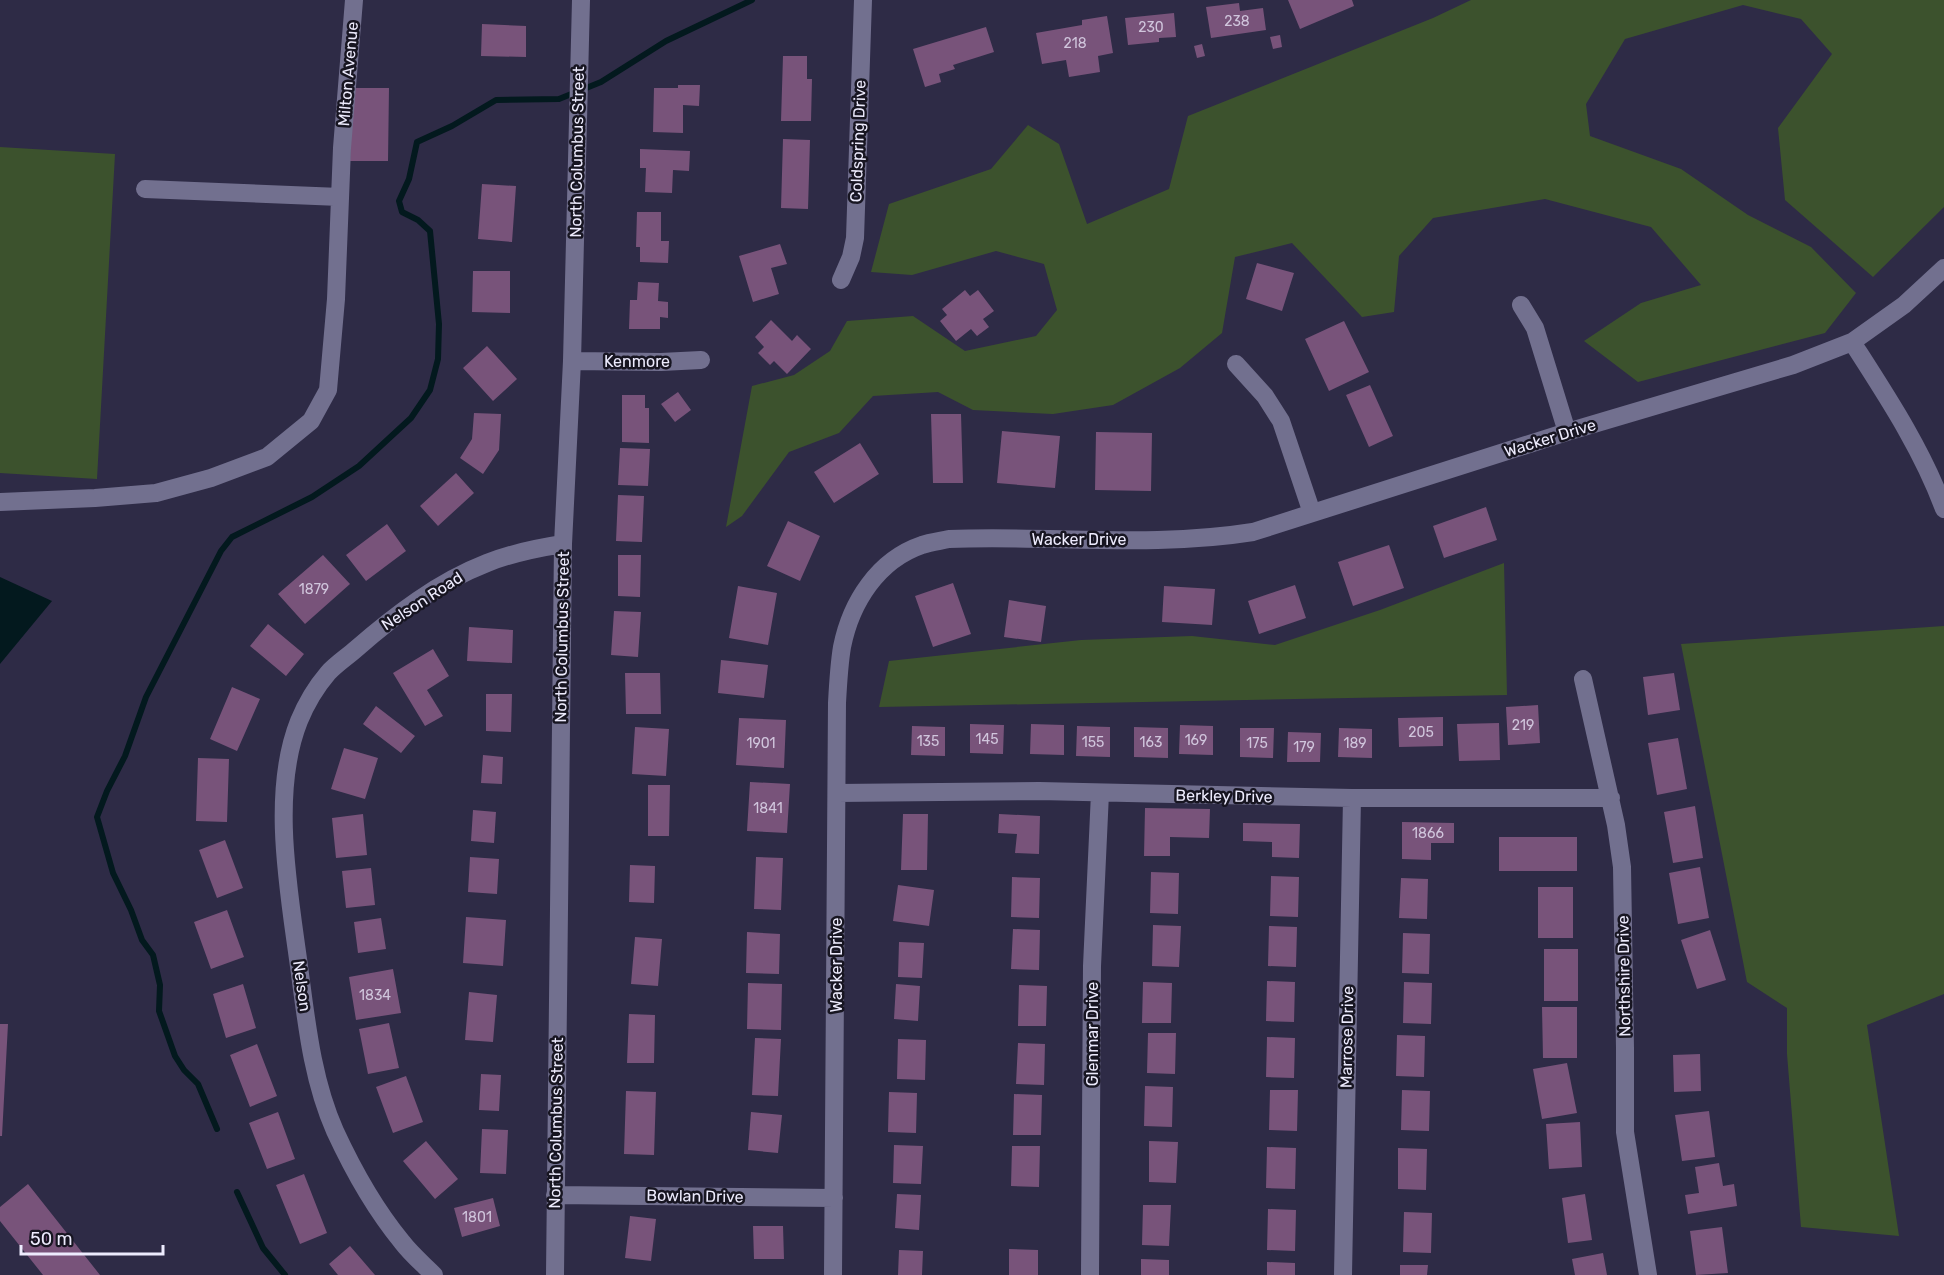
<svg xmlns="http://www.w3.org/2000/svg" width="1944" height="1275" font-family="Rubik,sans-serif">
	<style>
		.green { fill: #3c522d }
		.water { fill: #03191e }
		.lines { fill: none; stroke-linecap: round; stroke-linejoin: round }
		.stream { stroke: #03191e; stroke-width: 6 }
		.building { fill: #78537a }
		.minor { stroke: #72708f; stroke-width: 18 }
		.labels { text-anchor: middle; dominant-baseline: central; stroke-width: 5; stroke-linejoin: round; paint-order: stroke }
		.number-label { font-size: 14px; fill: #d0c5dc }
		.street-label { font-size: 16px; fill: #edebfd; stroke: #171521 }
	</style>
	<rect width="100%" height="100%" fill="#2e2b46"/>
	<path class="green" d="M1471,0h473v207l-71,70 -88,-77 -7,-72 54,-74 -31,-35 -58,-14 -118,34 -39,65 4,32 91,33 67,46 63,32 45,46 -31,40 -187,49 -54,-41 57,-38 60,-18 -50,-58 -106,-28 -112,19 -34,38 -5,56 -32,5 -70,-74 -57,14 -13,76 -42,35 -67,37 -60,9 -80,-4 -35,-18 -65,4 -34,37 -50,19 -47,64 -16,11 26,-141 42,-11 36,-24 17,-30 66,-5 52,35 71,-15 21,-26 -13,-46 -48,-13 -84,24 -41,-3 18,-68 102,-35 37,-44 31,19 28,80 82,-35 19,-73 245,-98z
		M0,147l115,7 -18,325 -97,-6z
		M1504,563l3,132 -628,12 10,-46 192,-21 111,-4 83,9 105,-35z
		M1944,626v368l-77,31 32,211 -98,-9 -14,-173v-46l-40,-26 -66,-338z"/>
	<path class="water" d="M0,577l52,24 -52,63z"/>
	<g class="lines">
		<path class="stream" d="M217,1129l-19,-45 -14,-14 -9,-14 -16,-45 1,-26 -7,-30 -11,-15 -11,-30 -18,-37 -16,-56 10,-26 18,-35 21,-59 75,-146 11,-14 80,-40 47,-31 52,-48 19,-28 8,-31 1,-35 -9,-93 -12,-11 -16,-8 -3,-11 10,-22 8,-37 35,-16 44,-26 63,-1 42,-17 65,-41 86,-41
			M237,1192l26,56 22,27"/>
	</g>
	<path class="building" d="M1288,0h64l2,6 -54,23z
		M1239,3l1,8 23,-3 3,22 -55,8 -5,-31z
		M1174,13l2,24 -17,1v4l-31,3 -3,-27z
		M1107,16l6,37 -15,3 2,16 -31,5 -3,-17 -24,4 -6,-31 46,-8v-5z
		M482,24l44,2v31l-45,-1z
		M986,27l8,25 -41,13 2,4 -16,5 2,8 -16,5 -12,-38z
		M1280,35l2,12 -9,2 -3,-12z
		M1202,44l3,12 -8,2 -3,-12z
		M783,56h24v23h5l-1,42h-30z
		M678,85h22l-1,21 -16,-1v28l-30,-1 1,-44h24z
		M352,88h37l-1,73h-38z
		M783,139l27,1 -2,69 -27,-1z
		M640,149l50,2 -1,20 -16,-1 -1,23 -27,-1 1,-24h-6z
		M482,184l34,2 -4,56 -34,-3z
		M637,212h24v29h8l-1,22 -28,-1v-15h-4z
		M780,244l7,20 -16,4 8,26 -26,8 -14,-46z
		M1257,263l37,10 -12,38 -36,-12z
		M473,271h37v42l-38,-1z
		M638,282l21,1 -1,18 10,1v16l-8,-1v12h-31l1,-29h7z
		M965,290l5,6 8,-6 16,21 -11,8 6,8 -12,9 -6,-7 -15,12 -16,-20 7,-6 -5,-6z
		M771,320l21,21 5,-6 14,14 -24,25 -13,-13 -4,4 -12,-12 6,-6 -9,-10z
		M1344,321l25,51 -40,19 -24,-52z
		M487,346l30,33 -24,22 -30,-33z
		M1370,385l23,51 -24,11 -23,-52z
		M678,392l13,18 -16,12 -14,-18z
		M622,395h23v13h4v35l-27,-1z
		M474,413l27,1 -2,36 -16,24 -23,-16 12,-19z
		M931,414h30l2,69h-30z
		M1002,431l58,5 -5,52 -58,-5z
		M1096,432l56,1 -1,58 -56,-1z
		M860,443l19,31 -45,29 -20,-31z
		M620,448l30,1 -2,37 -30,-1z
		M456,473l18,20 -36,33 -18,-20z
		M618,495l26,1 -2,46 -26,-1z
		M1486,507l11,33 -53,18 -11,-32z
		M788,521l32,15 -20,45 -33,-15z
		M387,524l19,27 -40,30 -20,-26z
		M1389,545l15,43 -51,18 -15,-44z
		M323,555l27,29 -45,40 -27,-30z
		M618,555h23l-1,42 -22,-1z
		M953,583l18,51 -38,13 -18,-51z
		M1295,585l11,33 -47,16 -11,-33z
		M738,586l39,7 -9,52 -39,-7z
		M1164,586l51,3 -3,36 -50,-3z
		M1009,600l37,6 -5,36 -37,-5z
		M614,611l27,1 -3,45 -27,-2z
		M268,624l36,30 -18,22 -36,-30z
		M469,627l44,3 -1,33 -45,-2z
		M433,649l16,27 -22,14 16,26 -18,10 -32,-53z
		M721,660l47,5 -4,33 -46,-5z
		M625,673h35l1,41h-35z
		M1674,673l6,37 -32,5 -5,-38z
		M232,687l28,12 -23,52 -27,-12z
		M486,694h26l-1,38 -25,-1z
		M1538,705l2,38 -32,2 -2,-38z
		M376,706l39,30 -14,17 -38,-29z
		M1443,717v29l-44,1 -1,-29z
		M739,718l47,2 -2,48 -48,-3z
		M1499,723l1,37 -41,1 -2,-37z
		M970,724l34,1 -1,29 -33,-1z
		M1031,724l33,1v30l-34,-1z
		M1180,725l33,1v29l-34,-1z
		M912,726l33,1v29l-34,-1z
		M1077,726l33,1v30l-34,-1z
		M635,727l34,2 -3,47 -34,-2z
		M1134,727l34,1v30l-34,-1z
		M1240,728h34l-1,30 -33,-1z
		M1339,728l33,1v29l-34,-1z
		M1288,732l33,1 -1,29h-33z
		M1678,738l9,51 -30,6 -9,-52z
		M344,748l34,10 -13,41 -34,-10z
		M483,755l20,2 -1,27 -21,-1z
		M198,758l31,1 -2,63 -31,-1z
		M750,782l40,2 -3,49 -40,-2z
		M648,785h22l-1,51h-21z
		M1695,806l8,52 -30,5 -9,-51z
		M1145,808l65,1 -1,29 -39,-1v19h-26z
		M473,810l23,2 -2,31 -23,-2z
		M363,814l4,41 -31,3 -4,-40z
		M903,814h25l-1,56h-26z
		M999,814l41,2 -1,38 -24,-1 2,-19 -19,-1z
		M1402,822l52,1v20h-23v17l-29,-1z
		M1243,823l57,1 -1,34 -27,-1v-15l-29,-1z
		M1499,837h78v34h-78z
		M225,840l18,48 -26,10 -18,-48z
		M470,857l29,2 -2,35 -29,-2z
		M756,857l27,1 -2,52 -27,-1z
		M630,865l25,1 -1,37 -25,-1z
		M1700,867l9,51 -31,6 -9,-51z
		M371,868l4,37 -29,3 -4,-37z
		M1151,872l28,1 -1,41 -28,-1z
		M1271,876l28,1 -1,40 -28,-1z
		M1012,877l28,1 -1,40 -28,-1z
		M1401,878l27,1 -1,40 -28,-1z
		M898,885l36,5 -5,36 -36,-5z
		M1538,887h35v51h-35z
		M227,910l17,47 -33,12 -17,-47z
		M466,917l40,3 -3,46 -40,-3z
		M381,918l5,31 -28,4 -4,-31z
		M1153,925l28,1 -2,41 -27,-1z
		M1269,926l28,1 -1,40 -28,-1z
		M1013,929l27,1 -1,40 -28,-1z
		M1710,930l16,50 -29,9 -16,-49z
		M747,932l33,2 -1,40 -33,-1z
		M1403,933l27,1 -1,40 -27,-1z
		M635,937l27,2 -4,47 -27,-2z
		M899,942l25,1 -2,35 -24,-1z
		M1544,949h34v52h-34z
		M393,969l8,44 -45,7 -7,-43z
		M1267,981l28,1 -1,40 -28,-1z
		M1143,982l29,1 -1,40h-29z
		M1404,982l28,1 -1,41 -28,-1z
		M748,983l34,1 -1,46 -34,-1z
		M243,984l13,44 -30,10 -13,-44z
		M896,984l24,2 -2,35 -24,-2z
		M1019,985l28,1 -1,40h-28z
		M469,992l28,3 -4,47 -28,-2z
		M1542,1007h35v51h-34z
		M629,1014l26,1 -1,48h-27z
		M389,1023l10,45 -31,6 -9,-45z
		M0,1024h8l-6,112h-2z
		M1148,1033h28l-1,41 -28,-1z
		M1397,1035l28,1 -1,41 -28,-1z
		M1267,1037l28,1 -1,40 -28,-1z
		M755,1038l26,1 -3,57 -26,-1z
		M898,1039l28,1 -1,40 -28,-1z
		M1018,1043l27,1 -1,41 -28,-1z
		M257,1044l20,52 -27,11 -20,-52z
		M1700,1054l1,37 -27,1 -1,-37z
		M1567,1063l10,50 -35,6 -9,-50z
		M481,1074l20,1 -2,36 -20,-1z
		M406,1076l17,46 -30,11 -17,-46z
		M1145,1086l28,1 -1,40 -28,-1z
		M1270,1090h28l-1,41 -28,-1z
		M1402,1090l28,1 -1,40 -28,-1z
		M626,1091l30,1 -2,63 -30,-1z
		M889,1092l28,1 -1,40 -28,-1z
		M1014,1094l28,1 -1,40h-28z
		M1709,1111l6,46 -33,4 -7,-46z
		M278,1112l17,47 -28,10 -18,-46z
		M751,1112l31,3 -4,38 -30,-3z
		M1580,1122l2,45 -33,2 -3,-45z
		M482,1129l26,1 -2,44 -26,-1z
		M426,1141l32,38 -23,20 -32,-38z
		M1149,1141l29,1 -2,41 -27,-1z
		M894,1145l29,1 -2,38 -28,-1z
		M1012,1146h28l-1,41 -28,-1z
		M1267,1147l29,1 -1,41 -29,-1z
		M1398,1148l29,1 -1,41 -28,-1z
		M1719,1163l4,23 11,-2 3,22 -49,8 -3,-19 14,-2 -4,-26z
		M304,1174l23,59 -27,11 -24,-59z
		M28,1184l72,91h-57l-43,-54v-14z
		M897,1194l24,1 -2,35 -24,-2z
		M1585,1194l7,46 -24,3 -6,-45z
		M493,1198l7,28 -38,11 -8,-29z
		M1143,1205h28l-2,41 -27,-1z
		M1268,1209l28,1 -1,41 -28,-1z
		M1404,1212l28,1 -1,40 -28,-1z
		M630,1216l26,3 -5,42 -26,-3z
		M753,1226h30l1,33h-30z
		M1722,1227l6,46 -32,2 -6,-44z
		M350,1246l25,29h-37l-9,-11z
		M1009,1249l29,1v25h-29z
		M899,1250l24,1 -1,24h-24z
		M1603,1253l4,22h-32l-3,-16z
		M1141,1259l28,1v15h-28z
		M1267,1262l28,1v12h-28z
		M1400,1265h28l-1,10h-27z"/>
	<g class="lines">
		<path class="minor" d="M145,189l195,8
			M841,280l10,-23 4,-19 8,-238
			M1521,305l14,23 32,104
			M1852,342c34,53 70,107 92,167
			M572,361l89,1 40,-2
			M1236,364l29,32 16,25 31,92
			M0,502l95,-4 61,-5 55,-15 56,-21 44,-36 17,-31 8,-91 6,-151 12,-148
			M1583,679l33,146 6,42 3,181v84l23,143
			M837,793l202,-2 313,7h259
			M555,1195l279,3
			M434,1275c-11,-11 -23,-21 -32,-33 -28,-34 -49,-72 -67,-111 -24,-54 -29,-114 -37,-172 -10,-73 -27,-168 1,-238 7,-17 17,-34 29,-48 8,-9 19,-16 28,-24 39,-34 82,-67 131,-86 25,-10 50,-15 76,-19
			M555,1275l8,-731 9,-183 9,-361
			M833,1275l4,-572c1,-19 2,-38 5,-56 9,-45 36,-87 80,-102 8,-3 18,-4 27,-6 101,-4 204,9 304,-7l314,-100 226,-67 59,-23 52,-37 40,-37
			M1090,1275l2,-309 8,-173
			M1343,1275l9,-477"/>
	</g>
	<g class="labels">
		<g class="number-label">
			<text x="1237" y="21">238</text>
			<text x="1151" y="27">230</text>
			<text x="1075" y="43">218</text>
			<text x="314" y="589">1879</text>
			<text x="1523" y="725">219</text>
			<text x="1421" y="732">205</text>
			<text x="987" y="739">145</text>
			<text x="1196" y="740">169</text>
			<text x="928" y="741">135</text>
			<text x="1093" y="742">155</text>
			<text x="1151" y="742">163</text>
			<text x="761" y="743">1901</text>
			<text x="1257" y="743">175</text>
			<text x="1355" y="743">189</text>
			<text x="1304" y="747">179</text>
			<text x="768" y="808">1841</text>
			<text x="1428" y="833">1866</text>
			<text x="375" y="995">1834</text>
			<text x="477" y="1217">1801</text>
		</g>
		<g class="street-label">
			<text transform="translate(348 74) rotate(-85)">Milton Avenue</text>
			<text transform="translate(858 141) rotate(-88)">Coldspring Drive</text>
			<text transform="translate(577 152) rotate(-89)">North Columbus Street</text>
			<text x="637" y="361">Kenmore</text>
			<text transform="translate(1550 438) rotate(-17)">Wacker Drive</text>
			<text x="1079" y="539">Wacker Drive</text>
			<text transform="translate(422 601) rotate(-33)">Nelson Road</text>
			<text transform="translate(562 637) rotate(-89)">North Columbus Street</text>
			<text transform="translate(1224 796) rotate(1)">Berkley Drive</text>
			<text transform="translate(836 965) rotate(-90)">Wacker Drive</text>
			<text transform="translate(1624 976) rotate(-91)">Northshire Drive</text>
			<text transform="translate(302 986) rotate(82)">Nelson</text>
			<text transform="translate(1092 1034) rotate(-90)">Glenmar Drive</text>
			<text transform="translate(1347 1037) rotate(-89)">Marrose Drive</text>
			<text transform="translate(556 1123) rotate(-89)">North Columbus Street</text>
			<text transform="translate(695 1196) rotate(1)">Bowlan Drive</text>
		</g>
	</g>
	<path d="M21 1245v9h142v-9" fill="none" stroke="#edebfd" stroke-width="3"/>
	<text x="30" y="1245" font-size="18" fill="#edebfd" stroke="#171521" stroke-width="4.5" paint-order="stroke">50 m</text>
</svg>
